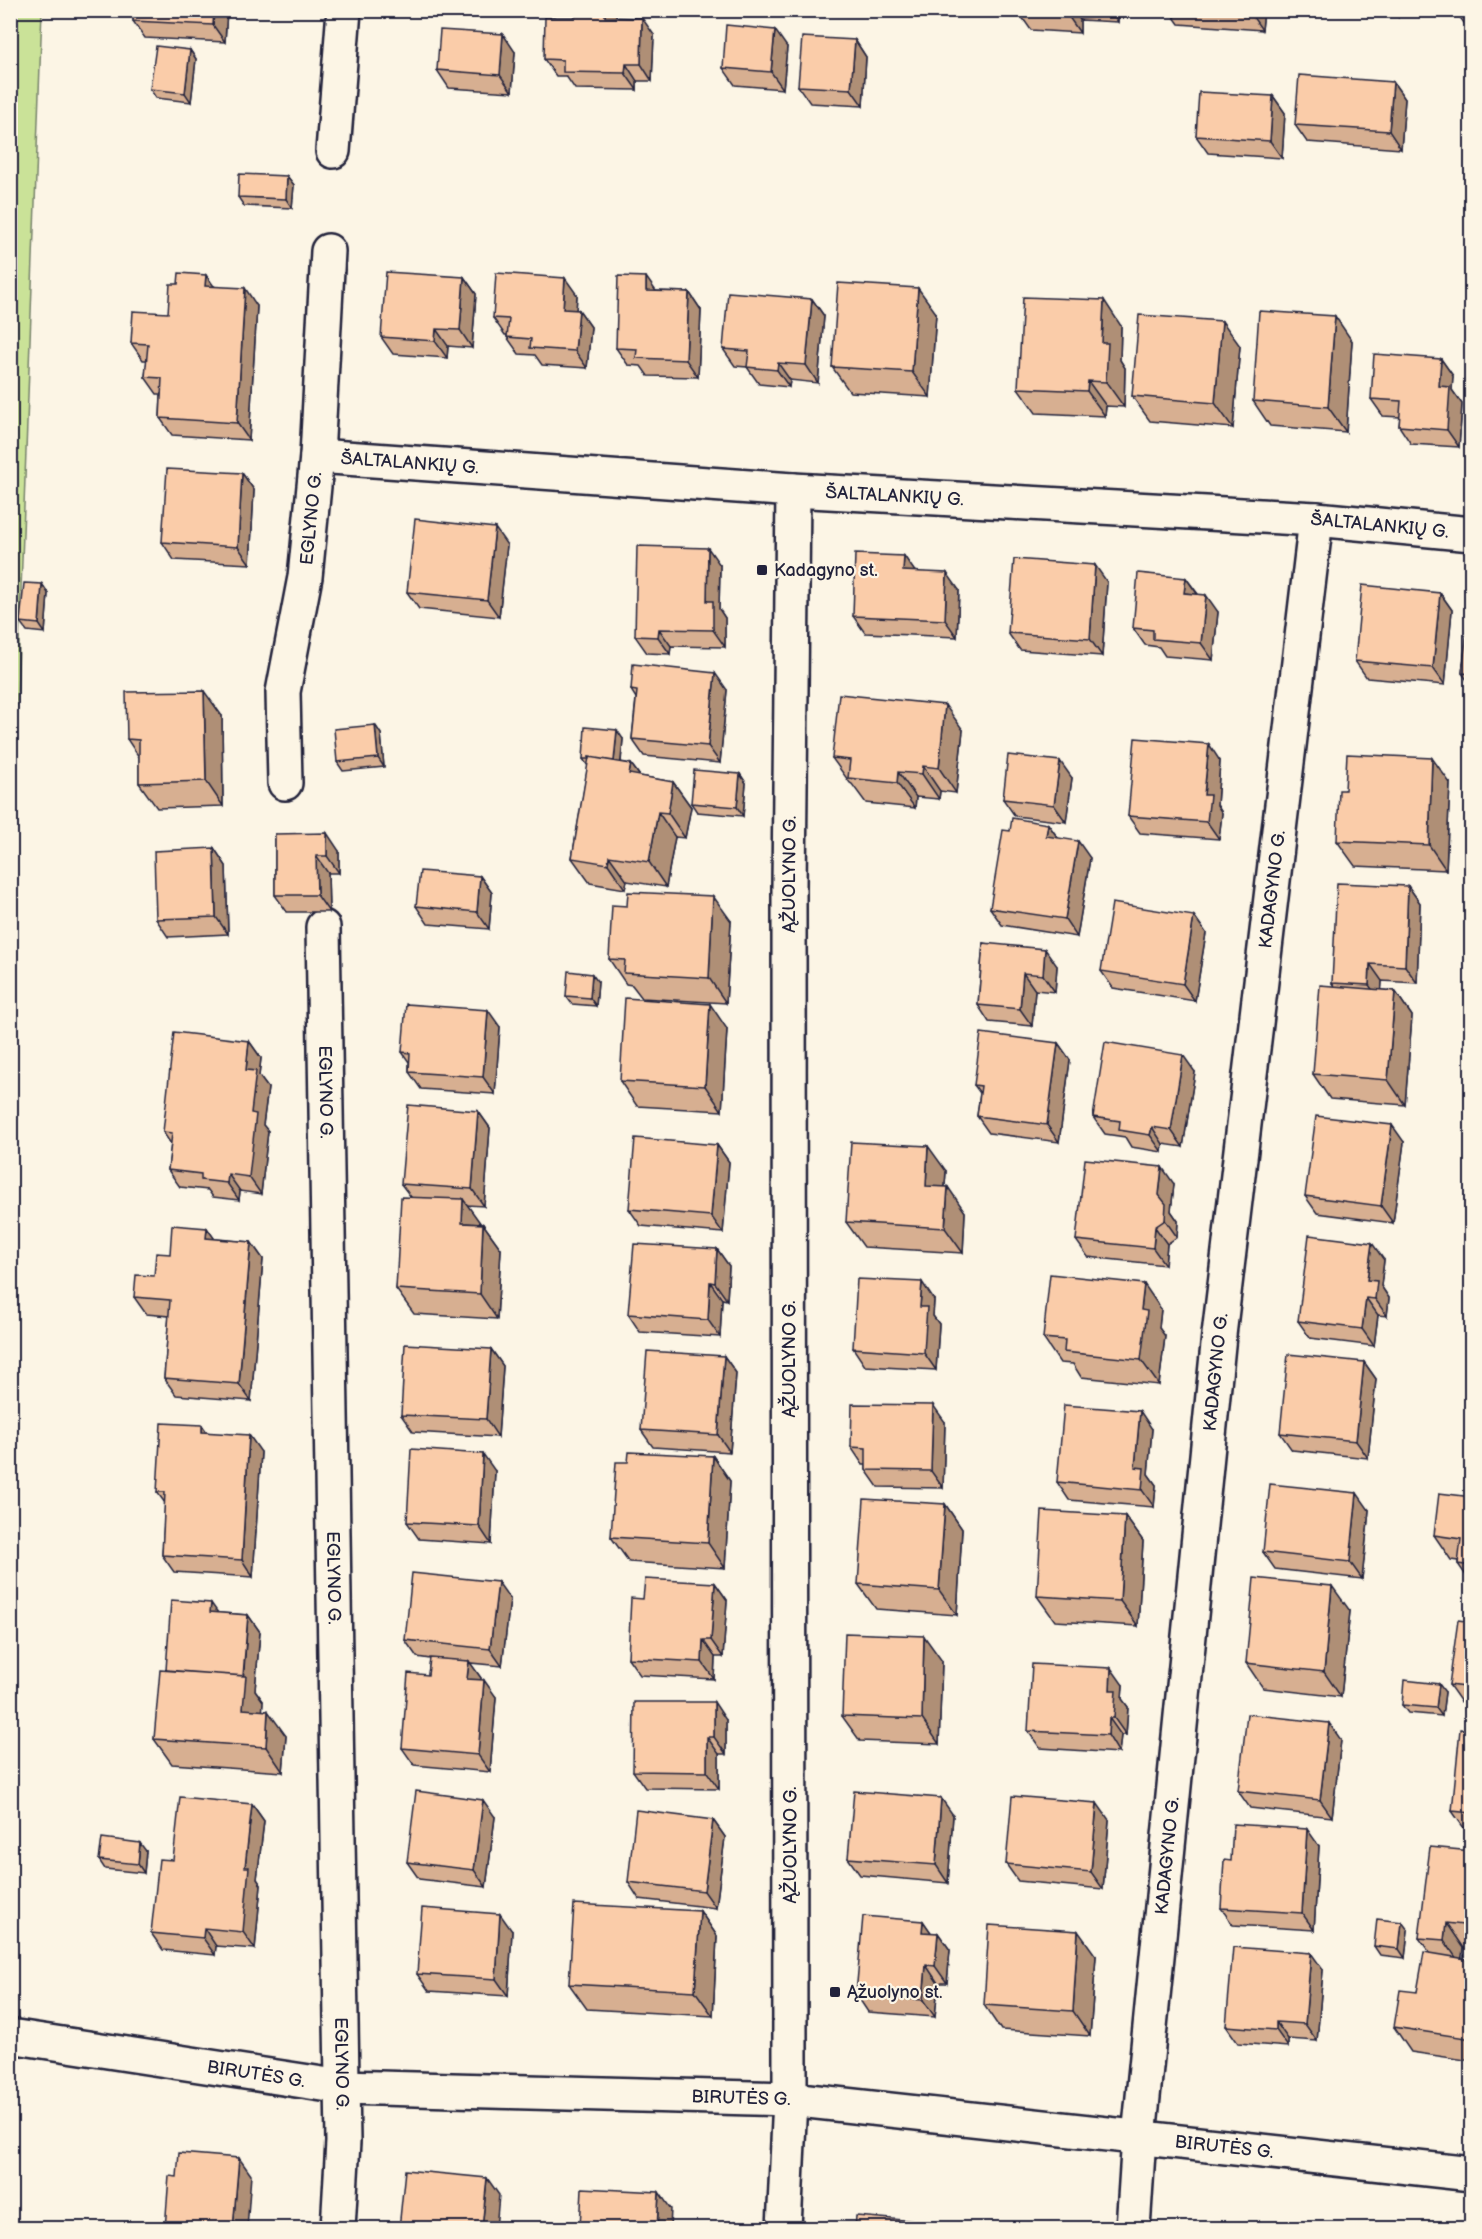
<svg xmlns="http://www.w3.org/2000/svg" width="1482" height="2239" font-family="'Balsamiq Sans',sans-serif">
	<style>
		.green { fill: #cae298; stroke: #76826a; stroke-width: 1.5 }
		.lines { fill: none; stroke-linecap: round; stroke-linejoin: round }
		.street-casing { stroke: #22223b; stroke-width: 38 }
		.street { stroke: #fcf5e5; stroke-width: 33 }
		.wall { fill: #d7af91; stroke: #22223b; stroke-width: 1.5 }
		.shaded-wall { fill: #af8f76; stroke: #22223b; stroke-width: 1.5 }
		.building { fill: #facca9; stroke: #22223b; stroke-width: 1.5 }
		.poi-dot { fill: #22223b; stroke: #fcf5e5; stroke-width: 2 }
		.labels { text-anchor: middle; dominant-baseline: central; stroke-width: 4.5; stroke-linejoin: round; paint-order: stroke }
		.street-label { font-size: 18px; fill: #22223b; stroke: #fcf5e5 }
		.poi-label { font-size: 18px; fill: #22223b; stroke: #fcf5e5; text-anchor: start }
	</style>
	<rect width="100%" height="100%" fill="#fcf5e5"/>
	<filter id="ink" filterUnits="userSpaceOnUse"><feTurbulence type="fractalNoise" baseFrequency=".0167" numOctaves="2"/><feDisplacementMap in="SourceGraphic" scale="12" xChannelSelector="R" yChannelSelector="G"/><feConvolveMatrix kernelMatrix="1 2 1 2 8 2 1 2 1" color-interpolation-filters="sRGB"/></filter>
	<g filter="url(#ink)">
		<path class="green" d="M42,10l-31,854 -1,-853z"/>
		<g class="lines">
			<defs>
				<g id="street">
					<path d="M333,151l11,-141"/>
					<path id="s1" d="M317,456l476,34 523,29 156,15"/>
					<path id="s2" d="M285,783l-2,-91 22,-115 12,-121 11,-205"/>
					<path id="s3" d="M323,927l20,1215 -5,86"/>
					<path id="s4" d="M10,2036l332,51 448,12 682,75"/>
					<path id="s5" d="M784,2228l6,-129 -1,-1212 4,-397"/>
					<path id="s6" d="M1133,2228l6,-91 80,-802 97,-816"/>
				</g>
			</defs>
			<use href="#street" class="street-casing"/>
			<use href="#street" class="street"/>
		</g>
		<path class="wall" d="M134,10h93l-2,32 -80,-4 -12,-17z
			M575,10h38l4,8 37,17 -2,46h-15v9l-62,-1 -9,-13h-10l-12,-17 31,-42z
			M1017,10h102l-1,12 -38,-2v13l-49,-3z
			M1169,10h95l-2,20 -83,-6z
			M1367,10h31v7l-27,-1z
			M1472,10v24l-13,-18z
			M855,40l11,17 -3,49 -53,-3 -12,-17z
			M787,47l-4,42 -48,-4 -12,-17z
			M190,50l6,9 -5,43 -35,-4 -6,-9z
			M515,52l-3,40 -63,-4 -12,-18z
			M1393,82l12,17 -4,50 -94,-7 -12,-17z
			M1273,96l12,17 -3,45 -74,-5 -12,-17z
			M287,176l7,9 -2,23 -48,-2 -6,-9z
			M464,277l12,17 -4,54 -24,-2 -1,12 -54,-4 -12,-17z
			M214,286l43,20 -8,134 -77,-5 -12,-17 1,-24h-4l-12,-17 2,-17h-4l-12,-17 37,-30z
			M656,291l33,1 12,18 -3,67 -50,-1 -7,-10 -13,-1 -12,-17z
			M577,295l-1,15h3l12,17 -4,41 -45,-3 -7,-10 -16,-1 -12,-17v-2h-2l-12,-17z
			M812,299l12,17 -6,67 -28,-3 -1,7 -30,-3 -12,-17 -12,-1 -12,-17z
			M936,313l-6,84 -80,-5 -18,-25z
			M1121,326l-1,34 5,8 -1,39 -18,-1 -1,10 -69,-3 -18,-25z
			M1352,341l-6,91 -76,-6 -17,-25z
			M1240,346l-7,82 -83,-7 -18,-25z
			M1441,359l12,17 -1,14 10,14 -3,43 -48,-3 -12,-18 1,-9 -17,-1 -12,-17z
			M242,473l12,17 -4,74 -76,-4 -12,-18z
			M507,545l-8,72 -80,-8 -12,-17z
			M904,556l10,15 45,19 -2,47 -92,-4 -12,-17z
			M720,565l-1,44 6,9v29l-54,-1 -1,8 -23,-1 -12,-17z
			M1186,578l12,16 20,18 -5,48 -48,-4 -6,-9 -14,-2 -12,-17z
			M1107,582l-5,74 -82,-6 -12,-17z
			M42,584l6,9 -3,40 -18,-2 -7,-9z
			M1440,593l12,17 -7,75 -78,-7 -12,-17z
			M1472,595v92l-10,-14z
			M631,690h96l-7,73 -76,-7 -12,-17 4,-41z
			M222,716l1,90 -66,2 -18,-25v-26l-12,-18z
			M375,725l6,9 3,33 -41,4 -6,-9z
			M963,730l-7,63 -16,-2 -1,8 -23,-2 -1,11 -49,-5 -14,-19 -2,-1 -18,-25z
			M623,739l-2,23 10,2 9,12 33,6 18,25 -6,31 -10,-1 -9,50 -39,-6 -2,8 -35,-6 -18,-25 16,-92 -5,-7z
			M1220,761l-3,44 5,8 -3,26 -79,-6 -12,-17z
			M740,774l6,9 -3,33 -46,-4 -6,-9z
			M1072,778l-6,44 -51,-6 -12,-17z
			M1450,783l-4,87 -91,-4 -18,-25z
			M1048,824l10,14 32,20 -13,79 -75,-12 -12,-17 20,-77z
			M275,834l64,17v22h-11l1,39h-42l-12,-17z
			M214,848l12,18 2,68 -60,3 -12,-18z
			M480,876l12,17 -3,36 -61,-5 -12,-18z
			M1408,886l12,17 -3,80 -35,-2 -1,9 14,1 17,25 -7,89 -75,-6 -17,-25 21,-88 -2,-3z
			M1194,916l12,17 -11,68 -82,-13 -12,-17z
			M731,921l-5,82 -84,-5 -10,-13 -6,-1 -17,-25z
			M983,943l74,23 -2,26 -20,-2 -3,36 -43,-4 -11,-17z
			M598,982l-2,24 -24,-2 -6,-8z
			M500,1027l-5,67 -74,-5 -12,-17v-10l-7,-10z
			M727,1029l-5,82 -85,-5 -17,-25z
			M249,1041l12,17 -2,18 9,12 -5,37 5,6 -7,63 -21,-3 -1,9 -26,-3 -5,-7 -28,-3 -12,-17 3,-26 -8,-12z
			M1058,1043l12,17 -11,82 -70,-9 -12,-17 3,-23 -6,-8z
			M1195,1072l-12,75 -20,-3 -1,8 -31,-5 -6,-10 -20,-3 -12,-17z
			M478,1111l12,17 -6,78 -17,-1 13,19h3l18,25 -4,70 -83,-5 -18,-25 15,-92 -10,-13z
			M1404,1142l-11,81 -76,-10 -12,-17z
			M717,1145l12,17 -6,71 -82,-7 -12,-17z
			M946,1171l-1,15 20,26 -2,41 -99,-6 -18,-25z
			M1174,1184l-3,27 7,10 -1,16 -10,7 -2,21 -77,-8 -12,-17z
			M207,1228l7,11 37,3 12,17 -12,142 -75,-6 -12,-17 5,-62 -23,-2 -12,-17 20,-21 16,-22z
			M717,1249l12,17 -2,34 -5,-1 -2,38 -80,-5 -12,-18z
			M1384,1260l-3,26 8,12 -2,18 -9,-1 -4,31 -64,-8 -12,-17z
			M934,1300l-1,16 6,8 -3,46 -71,-4 -12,-18z
			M1161,1309l-2,19 6,8 -6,49 -78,-8 -8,-13 -13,-1 -17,-25z
			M491,1349l12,17 -5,71 -85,-5 -12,-17z
			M724,1356l12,17 -6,79 -77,-5 -12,-17z
			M1364,1362l12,17 -8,79 -76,-8 -12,-17z
			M945,1422l-2,66 -65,-1 -12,-17v-5h-3l-12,-18z
			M1152,1429l-4,45 8,11 -2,22 -85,-7 -12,-18z
			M207,1432l54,20 -8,125 -79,-5 -12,-17 3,-52 -8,-11z
			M713,1456l17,25 -5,87 -96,-6 -18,-25 17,-75z
			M495,1471l-4,73 -72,-5 -12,-17z
			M1472,1497v87l-14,-20v-3l-7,-1 -17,-25z
			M945,1504l17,25 -5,86 -81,-6 -18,-25z
			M1369,1510l-7,69 -87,-10 -12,-17z
			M1125,1516l18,25 -5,85 -83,-5 -18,-25z
			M715,1583l12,17 -4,57h-8l-1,22 -74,-4 -12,-17 15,-59z
			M510,1599l-8,67 -32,-3 11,15 -1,2 16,17 -6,75 -76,-7 -12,-17 26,-73 2,-16 -13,-2 -12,-17z
			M1350,1611l-9,86 -78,-9 -17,-25z
			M218,1613l30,2 12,17 -5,58 8,11 -1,9 24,26 -3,36 -111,-8 -18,-25 12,-69z
			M1472,1622v82l-11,-2 -12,-17z
			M942,1661l-3,83 -79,-3 -18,-25z
			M1123,1685l-1,14 6,8 -2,28h-5l-2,18 -79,-5 -12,-17z
			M1445,1692l-3,24 -34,-3 -6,-8z
			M726,1720v34h-7v35l-74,-1 -12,-17z
			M1472,1730v99l-8,-1 -12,-17z
			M1341,1740l-9,77 -82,-9 -12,-17z
			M252,1804l12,17 -7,58 4,6 -6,64 -39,-3 -1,9 -52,-5 -12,-17 22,-73z
			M953,1815l-5,68 -88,-8 -12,-17z
			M495,1817l-9,70 -67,-8 -12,-17z
			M713,1820l12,17 -9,71 -77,-9 -11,-17z
			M1109,1820l-6,69 -85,-8 -12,-17z
			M1319,1846l-5,84 -81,-5 -12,-17z
			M146,1851l-2,22 -39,-4 -6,-9z
			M1472,1851v98l-9,-1 -1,10 10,2v101l-61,-9 -17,-25 23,-35 13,-39 -11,-15z
			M700,1911l17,25 -4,80 -126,-7 -18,-25z
			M923,1921l8,12h7l12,17 -3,33h-9l-3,34 -67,-5 -12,-18z
			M1408,1930l-3,28 -25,-3 -6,-9z
			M512,1931l-4,65 -79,-5 -12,-17z
			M1096,1956l-6,80 -89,-6 -17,-25z
			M1323,1970l-6,71 -29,-2v8l-50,-4 -12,-17z"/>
		<path class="shaded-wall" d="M214,10h13l-2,32 -12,-17z
			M605,10h8l4,7v17l-12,-17z
			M1064,10h10l6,10v13z
			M1110,10h9l-1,12z
			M1248,10h16l-2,20z
			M1393,10h5v7z
			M642,18l12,17 -2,46 -11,-17z
			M775,30l12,17 -4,42 -12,-17z
			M503,34l12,18 -3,40 -12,-17z
			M855,40l11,17 -3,49 -12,-17z
			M190,50l6,9 -5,43 -6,-9z
			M626,64l11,17v9l-12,-17z
			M1393,82l12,17 -4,50 -12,-18z
			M1273,96l12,17 -3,45 -12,-17z
			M287,176l7,9 -2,23 -6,-9z
			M206,275l12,17 -13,-6z
			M464,277l12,17 -4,54 -12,-18z
			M646,277l12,17 -12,-3z
			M565,278l12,17 -2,31 -12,-17z
			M245,288l12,18 -8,134 -12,-17z
			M918,288l18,25 -6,84 -18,-25z
			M689,292l12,18 -3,67 -12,-17z
			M812,299l12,17 -6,67 -12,-18z
			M1104,300l17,26 -1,34 5,8 -1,39 -18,-25 -4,-39z
			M579,310l12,17 -4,41 -12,-17z
			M1335,316l17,25 -6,91 -18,-25z
			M1222,321l18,25 -7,82 -18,-25z
			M436,329l12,17 -1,12 -12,-17z
			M1441,359l12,17 -1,14 10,14 -3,43 -12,-17 -8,-44z
			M778,363l12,17 -1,7 -12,-17z
			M1088,381l18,25 -1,10 -18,-25z
			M242,473l12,17 -4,74 -12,-17z
			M495,528l12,17 -8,72 -12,-17z
			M708,548l12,17 -1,44 6,9v29l-12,-17 -6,-29z
			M904,556l12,17 -13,-2z
			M1095,565l12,17 -5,74 -12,-17z
			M947,573l12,17 -2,47 -12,-17z
			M1186,578l12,17 -14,-2z
			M42,584l6,9 -3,40 -6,-9z
			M1440,593l12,17 -7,75 -12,-17z
			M1206,595l12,17 -5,48 -12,-17z
			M659,629l12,17 -1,8 -12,-17z
			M715,673l12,17 -7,73 -12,-17z
			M204,691l18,25 1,90 -17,-25z
			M945,705l18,25 -7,63 -17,-25z
			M375,725l6,9 3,33 -6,-9z
			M617,730l6,9 -3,31 -6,-8z
			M1209,744l11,17 -3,44 5,8 -3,26 -12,-17 -3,-27z
			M1432,758l18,25 -4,87 -17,-25z
			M1060,761l12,17 -6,44 -12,-17z
			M631,764l18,25 -20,-15z
			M923,766l17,25 -1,8 -17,-25z
			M898,772l18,25 -1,11 -18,-25z
			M740,774l6,9 -3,33 -6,-9z
			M673,782l18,25 -6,31 -17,-25z
			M658,812l17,25 -9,50 -17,-25z
			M1048,824l12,17 -14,-5z
			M327,833l12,18v22l-12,-17z
			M1078,841l12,17 -13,79 -12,-18z
			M214,848l12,18 2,68 -12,-17z
			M316,856l12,17 1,39 -12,-17z
			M609,856l18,25 -2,8 -17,-25z
			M480,876l12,17 -3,36 -12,-17z
			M1408,886l12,17 -3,80 -12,-17z
			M713,896l18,25 -5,82 -17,-25z
			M1194,916l12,17 -11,68 -12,-17z
			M1045,949l12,17 -2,26 -12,-17z
			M1370,964l12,17 -1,21 -12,-17z
			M1023,973l12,17 -3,36 -12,-17z
			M592,974l6,8 -2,24 -6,-8z
			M1395,991l17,25 -7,89 -17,-25z
			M710,1004l17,25 -5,82 -17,-25z
			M488,1010l12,17 -5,67 -12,-17z
			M249,1041l12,17 -2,18 9,12 -5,37 5,6 -7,63 -12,-17 2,-64 -5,-43z
			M1058,1043l12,17 -11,82 -12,-17z
			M1183,1055l12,17 -12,75 -12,-17z
			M478,1111l12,17 -6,78 -12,-17z
			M1392,1125l12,17 -11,81 -12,-17z
			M1152,1127l11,17 -1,8 -12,-17z
			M717,1145l12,17 -6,71 -12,-17z
			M928,1146l18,25 -3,40 -17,-25z
			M1162,1167l12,17 -3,27 7,10 -1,16 -12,-17 -6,-25z
			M228,1174l12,17 -1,9 -12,-17z
			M948,1187l17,25 -2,41 -18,-25z
			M463,1199l18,25 -19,-1z
			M483,1224l18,25 -4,70 -17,-25z
			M1155,1227l12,17 -2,21 -12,-17z
			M207,1228l12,17 -13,-7z
			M251,1242l12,17 -12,142 -12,-17z
			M1372,1243l12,17 -3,26 8,12 -2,18 -12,-17 -8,-19z
			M717,1249l12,17 -2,34 -12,-17z
			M710,1282l12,17 -2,38 -12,-17z
			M922,1282l12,18 -1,16 6,8 -3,46 -12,-17 -4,-46z
			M1144,1284l17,25 -2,19 6,8 -6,49 -18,-25v-50z
			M1366,1298l12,17 -4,31 -12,-17z
			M491,1349l12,17 -5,71 -12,-18z
			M724,1356l12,17 -6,79 -12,-17z
			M1364,1362l12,17 -8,79 -12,-17z
			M933,1405l12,17 -2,66 -12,-17z
			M1140,1411l12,18 -4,45 8,11 -2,22 -12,-17 -7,-23z
			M202,1425l12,17 -12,-10z
			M249,1435l12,17 -8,125 -11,-17z
			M483,1454l12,17 -4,73 -12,-18z
			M713,1456l17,25 -5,87 -17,-25z
			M1357,1493l12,17 -7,69 -12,-17z
			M945,1504l17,25 -5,86 -18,-25z
			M1125,1516l18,25 -5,85 -18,-25z
			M498,1582l12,17 -8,67 -12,-17z
			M715,1583l12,17 -4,57 -12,-17z
			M1332,1586l18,25 -9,86 -17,-25z
			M211,1603l12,17 -13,-8z
			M248,1615l12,17 -5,58 8,11 -2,33 -18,-25v-26z
			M924,1636l18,25 -3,83 -17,-25z
			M703,1640l12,17 -1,22 -12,-17z
			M469,1661l12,17 -2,18 -12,-17z
			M1111,1668l12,17 -1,14 6,8 -2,28 -12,-17 -4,-28z
			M484,1680l12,17 -6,75 -12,-17z
			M1439,1684l6,8 -3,24 -6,-8z
			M714,1702l12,18v34l-12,-17z
			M268,1711l18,25 -3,36 -17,-25z
			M1109,1718l12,17 -2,18 -11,-18z
			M1329,1723l12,17 -9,77 -12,-17z
			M707,1737l12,17v35l-12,-17z
			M941,1798l12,17 -5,68 -12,-18z
			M483,1800l12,17 -9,70 -12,-17z
			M1097,1803l12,17 -6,69 -12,-17z
			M252,1804l12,17 -7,58 4,6 -6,64 -12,-17 2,-65z
			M713,1820l12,17 -9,71 -12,-17z
			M1307,1829l12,17 -5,84 -12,-17z
			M140,1843l6,8 -2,22 -6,-9z
			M700,1911l17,25 -4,80 -18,-25z
			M500,1914l12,17 -4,65 -12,-17z
			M923,1921l12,17 -13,-6z
			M1402,1922l6,8 -3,28 -6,-9z
			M1446,1923l17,25 -2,17 -17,-25z
			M204,1928l12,18 -1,9 -12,-17z
			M1078,1931l18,25 -6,80 -17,-25z
			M938,1933l12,17 -3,33 -12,-17z
			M1311,1953l12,17 -6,71 -12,-17z
			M926,1965l12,18 -3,34 -12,-17z
			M1276,2022l12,17v8l-12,-17z
			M239,2158l12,17 -4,54h-14z
			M487,2178l12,17 -3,34h-14z
			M659,2192l12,17 -1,20h-13z
			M927,2222l4,7h-5z"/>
		<path class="building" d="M134,10h80l-1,15 -80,-4z
			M575,10h30v7l37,1 -1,46h-15l-1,9 -62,-1v-12l-19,-1 1,-42h30z
			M1459,10h13v8l-13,-2z
			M726,25l49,5 -4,42 -48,-4z
			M440,30l63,4 -3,41 -63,-5z
			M802,37l53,3 -4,49 -53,-3z
			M156,46l34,4 -5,43 -35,-4z
			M1299,75l94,7 -4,49 -94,-6z
			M1199,92l74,4 -3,45 -74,-5z
			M239,174l48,2 -1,23 -48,-2z
			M386,272l78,5 -4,53 -24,-1 -1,12 -54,-4z
			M179,273l27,2 -1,11 40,2 -8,135 -77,-5 2,-40 -17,-1 3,-33 -17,-1 2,-32 35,2 2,-29h8z
			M496,273l69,5 -2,31 16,1 -4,41 -45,-3 1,-9 -24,-2 2,-18 -16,-1z
			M618,276l28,1v14l43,1 -3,68 -50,-2 1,-9 -21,-1z
			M838,283l80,5 -6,84 -80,-5z
			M728,292l84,7 -6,66 -28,-2 -1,7 -30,-3 2,-16 -26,-2z
			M1023,297l81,3 -2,43h6l-2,39 -18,-1 -1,10 -69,-3z
			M1259,311l76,5 -7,91 -75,-6z
			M1139,315l83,6 -7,82 -83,-7z
			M1374,354l67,5 -2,27 11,1 -3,43 -48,-4 2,-25 -30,-2z
			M167,469l75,4 -4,74 -76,-5z
			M415,519l80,9 -8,72 -80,-8z
			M637,546l71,2 -1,53h6v29l-54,-1 -1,8 -23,-1z
			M855,554l49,2 -1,15 44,2 -2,47 -92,-4z
			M1014,559l81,6 -5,74 -82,-6z
			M1138,573l48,5 -2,15 22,2 -5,48 -48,-4v-9l-20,-2z
			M24,583l18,1 -3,40 -19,-2z
			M1362,585l78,8 -7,75 -78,-7z
			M1471,595h1v79l-10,-1z
			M633,664l82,9 -7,73 -76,-7 5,-48 -6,-1z
			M204,691l2,90 -67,2v-43l-12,-1 -1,-47z
			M839,694l106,11 -6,63 -16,-2 -1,8 -24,-2 -1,11 -49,-5 2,-18 -18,-2z
			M375,725l3,33 -41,4 -3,-33z
			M585,727l32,3 -3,31 -25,-4v2h-6z
			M1135,738l74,6 -5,51h6l-3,27 -79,-6z
			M1347,754l85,4 -3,87 -92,-4 2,-51h6z
			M1008,755l52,6 -6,44 -51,-6z
			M589,757l42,7 -2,10 44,8 -5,31 -10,-1 -9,50 -40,-6 -1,8 -36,-6z
			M694,770l46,4 -3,33 -46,-4z
			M1012,818l36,6 -2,12 32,5 -13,78 -75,-11 13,-78 7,1z
			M327,833v23h-11l1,39h-42v-61z
			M214,848l2,69 -60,2 -2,-68z
			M420,871l60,5 -3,36 -61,-6z
			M1337,883l71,3 -3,80 -35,-2 -1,21 -37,-2z
			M628,892l85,4 -4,82 -85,-5 1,-13 -16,-1 3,-54 15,1z
			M1112,903l82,13 -11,68 -82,-13z
			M983,943l62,6 -2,26 -20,-2 -3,36 -42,-4z
			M568,971l24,3 -2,24 -24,-2z
			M1320,985l75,6 -7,89 -75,-6z
			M625,998l85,6 -5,82 -85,-5z
			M406,1004l82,6 -5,67 -74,-5 1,-19 -8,-1z
			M174,1032l75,9 -3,29 10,1 -5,42 5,1 -7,63 -21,-3 -1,9 -26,-3v-6l-33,-4 4,-37 -9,-1z
			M981,1033l77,10 -11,82 -70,-9 4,-30 -7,-1z
			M1105,1042l78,13 -12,75 -19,-3 -2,8 -31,-5 1,-9 -27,-4z
			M408,1105l70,6 -6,78 -71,-5z
			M1316,1116l76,9 -11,81 -76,-10z
			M635,1138l82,7 -6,71 -82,-7z
			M851,1142l77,4 -2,40 22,1 -3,41 -99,-6z
			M1085,1159l77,8 -3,28 7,9 -1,16 -10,7 -2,21 -77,-8z
			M401,1197l62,2 -1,24 21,1 -3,70 -84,-5z
			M172,1225l35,3 -1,10 45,4 -12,142 -75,-6 6,-78 -36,-3 2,-22 18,1 2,-23 14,1z
			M1309,1235l63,8 -5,37 10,1 -2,18 -9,-1 -4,31 -64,-8z
			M634,1244l83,5 -2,34 -5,-1 -2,38 -80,-6z
			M1050,1274l94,10 -3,26 6,1 -6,49 -77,-8 1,-12 -22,-2z
			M857,1279l65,3 -2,25h7l-3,46 -71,-5z
			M405,1344l86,5 -5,70 -85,-4z
			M647,1351l77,5 -6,79 -77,-5z
			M1288,1354l76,8 -8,79 -76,-8z
			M852,1404l81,1 -2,66 -65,-1v-22l-15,-1z
			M1064,1405l76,6 -5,56 9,1 -2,22 -85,-8z
			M161,1423l41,2v7l47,3 -7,125 -80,-5 3,-63h-8z
			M411,1449l72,5 -4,72 -72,-4z
			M629,1452l84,4 -5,87 -97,-6 5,-75h12z
			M1270,1484l87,9 -7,69 -87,-10z
			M1439,1493l33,4v69l-14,-2 3,-25 -27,-4z
			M864,1499l81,5 -6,86 -81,-6z
			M1042,1511l83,5 -5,85 -83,-5z
			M412,1573l86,9 -8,67 -85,-9z
			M1254,1578l78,8 -8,86 -78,-9z
			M645,1579l70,4 -4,57h-8l-1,22 -74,-4 3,-60 12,1z
			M171,1600l40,3 -1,9 38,3 -5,61 -77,-6z
			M1458,1620l14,2v66l-23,-3z
			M845,1633l79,3 -2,83 -80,-3z
			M430,1658l39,3 -2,18 17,1 -6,75 -76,-7 6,-75 20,2z
			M1032,1664l79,4 -1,22h6l-2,28h-5l-1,17 -80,-4z
			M160,1670l86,6 -3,33 25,2 -2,36 -112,-8z
			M1404,1680l35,4 -3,24 -34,-3z
			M634,1702h80v35h-7v35l-74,-1z
			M1247,1714l82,9 -9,77 -82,-9z
			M1460,1729l12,1v83l-20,-2z
			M416,1791l67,9 -9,70 -67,-8z
			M854,1791l87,7 -5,67 -88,-7z
			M1012,1796l85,7 -6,69 -85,-8z
			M180,1797l72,7 -7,63h4l-6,65 -39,-4 -1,10 -52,-5 8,-74 14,1z
			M636,1810l77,10 -9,71 -76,-9z
			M1233,1824l74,5 -5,84 -81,-5 3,-48 7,1z
			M102,1838l38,5 -2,21 -39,-4z
			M1430,1847l42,4v75l-26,-3 -2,17 -25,-2z
			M574,1904l126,7 -5,80 -126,-7z
			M422,1908l78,6 -4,65 -79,-5z
			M863,1916l60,5 -1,11 16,1 -3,33 -9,-1 -3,35 -67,-6z
			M1377,1919l25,3 -3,27 -25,-3z
			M989,1925l89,6 -5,80 -89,-6z
			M1233,1947l78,6 -6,71 -29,-2v8l-50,-4z
			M1424,1952l48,8v79l-78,-12 6,-37 17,2z
			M179,2153l60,5 -6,71h-68l4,-53 8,1z
			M405,2170l82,8 -5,51h-83z
			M582,2188l77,4 -2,37h-77z
			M856,2216l71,6 -1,7h-71z
			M1003,2224l43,5h-43z"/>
	</g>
	<g class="poi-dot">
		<rect x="756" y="564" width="12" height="12" rx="3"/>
		<rect x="829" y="1986" width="12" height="12" rx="3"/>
	</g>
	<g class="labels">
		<g class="street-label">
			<text stroke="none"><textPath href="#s1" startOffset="93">ŠALTALANKIŲ G.</textPath></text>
			<text stroke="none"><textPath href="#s1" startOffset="579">ŠALTALANKIŲ G.</textPath></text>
			<text stroke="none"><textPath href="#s2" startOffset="267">EGLYNO G.</textPath></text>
			<text stroke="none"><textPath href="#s1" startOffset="1065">ŠALTALANKIŲ G.</textPath></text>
			<text stroke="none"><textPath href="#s5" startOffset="1354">ĄŽUOLYNO G.</textPath></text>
			<text stroke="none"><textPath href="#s6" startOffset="1346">KADAGYNO G.</textPath></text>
			<text stroke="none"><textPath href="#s3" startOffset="165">EGLYNO G.</textPath></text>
			<text transform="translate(789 1359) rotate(-90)">ĄŽUOLYNO G.</text>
			<text stroke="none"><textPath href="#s6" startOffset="860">KADAGYNO G.</textPath></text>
			<text stroke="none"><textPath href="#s3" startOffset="651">EGLYNO G.</textPath></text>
			<text transform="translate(790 1845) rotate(-90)">ĄŽUOLYNO G.</text>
			<text stroke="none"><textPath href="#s6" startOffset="374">KADAGYNO G.</textPath></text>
			<text stroke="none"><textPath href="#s3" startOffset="1137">EGLYNO G.</textPath></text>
			<text stroke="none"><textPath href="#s4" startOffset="249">BIRUTĖS G.</textPath></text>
			<text stroke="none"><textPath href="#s4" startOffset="735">BIRUTĖS G.</textPath></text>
			<text stroke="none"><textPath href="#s4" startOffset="1221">BIRUTĖS G.</textPath></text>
		</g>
		<g class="poi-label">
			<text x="774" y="570">Kadagyno st.</text>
			<text x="847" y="1992">Ąžuolyno st.</text>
		</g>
	</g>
	<rect width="1482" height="2239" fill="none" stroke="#fcf5e5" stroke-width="36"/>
	<rect x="18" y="18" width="1446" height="2203" fill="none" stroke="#22223b" stroke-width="2" filter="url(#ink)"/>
</svg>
